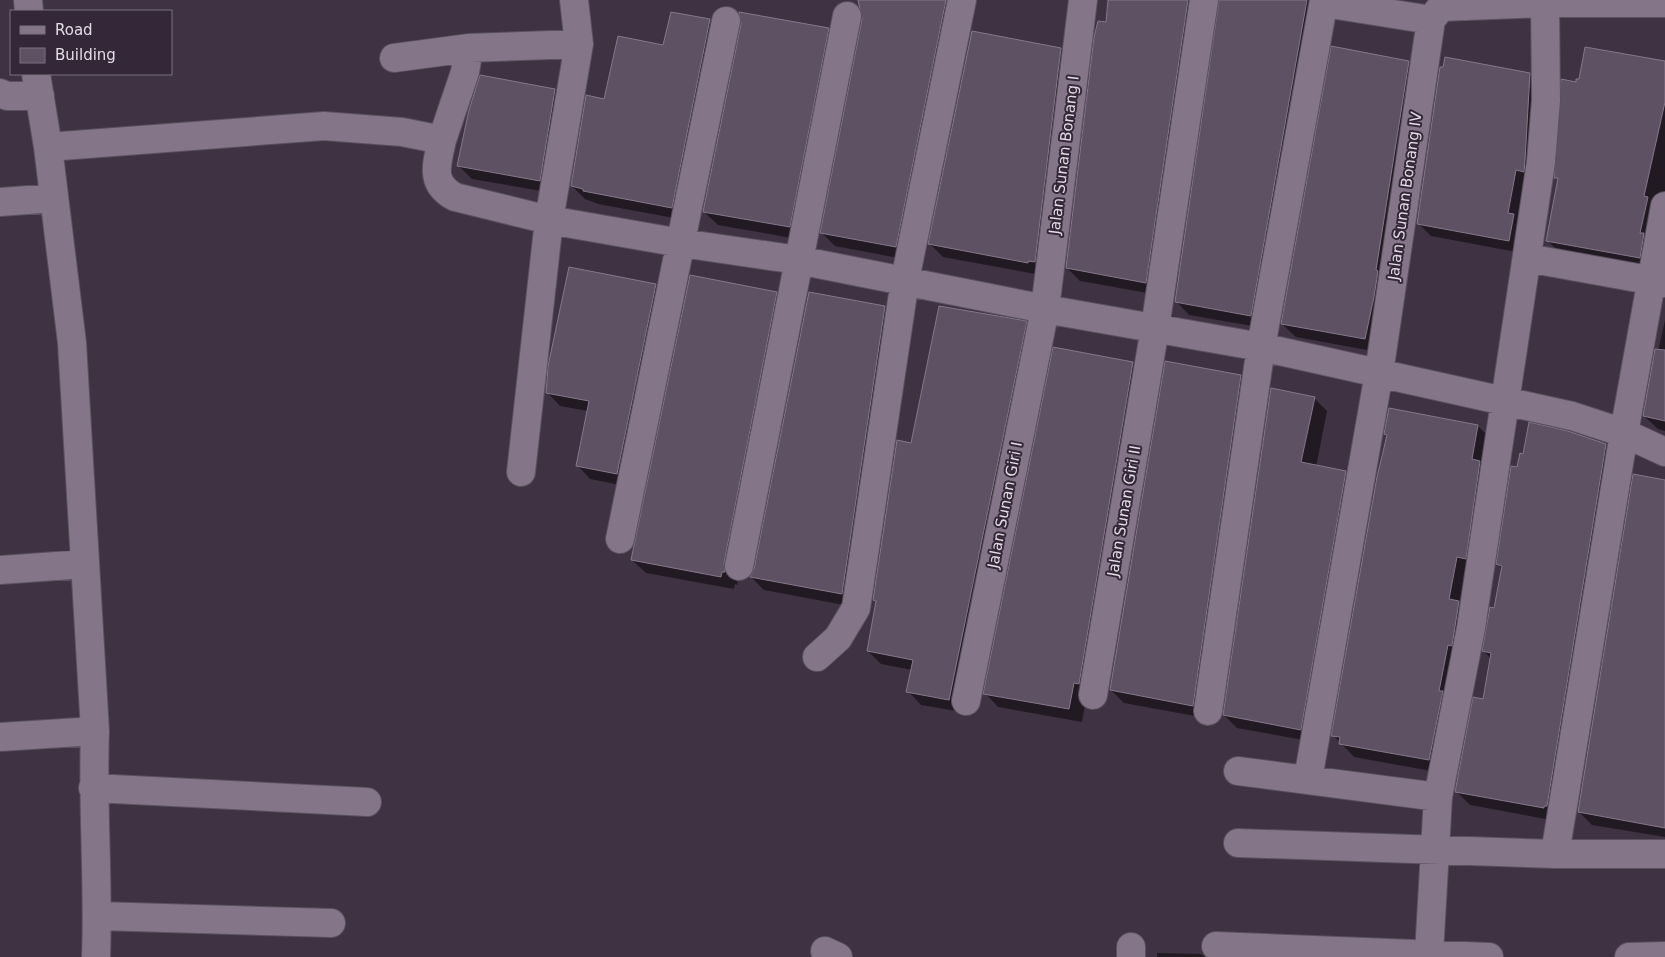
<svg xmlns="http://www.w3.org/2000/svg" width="1665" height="957" font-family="'DejaVu Sans',sans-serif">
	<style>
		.shadow { fill: #0007 }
		.building { fill: #5e5163; stroke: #86788b }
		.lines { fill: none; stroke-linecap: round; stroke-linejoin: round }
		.minor-casing { stroke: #5a505e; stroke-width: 30 }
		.minor { stroke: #847589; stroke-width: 28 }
		.labels { text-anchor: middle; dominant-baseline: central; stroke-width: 4; stroke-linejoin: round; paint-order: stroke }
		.street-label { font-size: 15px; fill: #e3dbe6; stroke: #342838 }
	</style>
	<rect width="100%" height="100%" fill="#3f3243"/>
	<path class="shadow" d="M859,0h74l12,2 13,14 -49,244 -74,-14 -13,-13 42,-214z
		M1153,0h57l-51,295 -79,-14 -13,-13 80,-238z
		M1220,0h97l-53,328 -75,-13 -13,-14z
		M672,13l38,8 13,13 -38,186 -87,-16 -13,-5 -13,-13 33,-86 59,-53z
		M828,30l13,13 -38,197 -85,-15 -14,-13z
		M1061,49l13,13 -33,213 -98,-18 -13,-13z
		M1409,62l13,13 -44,277 -82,-15 -14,-13z
		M1665,63v150l-12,58 -93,-18 -13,-13 12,-60 -3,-3 21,-94z
		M1529,74l14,14 -21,165 -91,-17 -13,-13z
		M481,77l74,13 13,13 -15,90 -81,-14 -14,-14z
		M656,285l13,13 -39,189 -40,-8 -13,-14 11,-54 -28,-5 -13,-14z
		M776,293l14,13 -54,271 2,8 -3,-1 -1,5 -88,-16 -14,-13z
		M885,307l13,13 -43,287 -91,-17 -13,-13z
		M1665,320v111l-7,-2 -14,-13z
		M1026,323l13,13 -77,376 -41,-7 -13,-14 4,-21 -31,-6 -13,-13 9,-49 -3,-2z
		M1133,363l13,13 -64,346 -84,-15 -13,-14z
		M1241,376l13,13 -48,329 -82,-15 -13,-13z
		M1314,398l13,13 -11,56 29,5 14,14 -45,256 -77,-14 -13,-13z
		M1478,426l13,13 -49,334 -88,-16 -21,-22 55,-299 -2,-2z
		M1606,445l13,13 -62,363 -87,-16 -14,-14 28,-90 7,-42 -7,-8 11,-41 7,-41 -4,-5 20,-95z
		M1665,481v356l-73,-12 -13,-13z
		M1157,953l44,1 4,3h-48z"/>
	<path class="building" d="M858,0h88l-50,247 -76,-14 42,-214z
		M1108,0h80l-42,283 -80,-15 28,-231 4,-16 8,1z
		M1219,0h88l-56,316 -76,-14z
		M671,12l39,7 -38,189 -89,-17v-2l-12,-3 15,-91 18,4 14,-63 45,9z
		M739,12l90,16 -39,199 -87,-15 38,-188z
		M972,31l89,17 -26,214 -7,-1v2l-100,-19z
		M1331,46l78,15 -33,209 2,1 -4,26 -9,42 -84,-15z
		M1585,47l80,14v41l-21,94 4,1 -8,36h4l-4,25 -94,-17 12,-63h-4l7,-99 15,3v-3h3z
		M1445,57l85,16 -5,87 -1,12 -8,-2 -8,43 6,1 -5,27 -92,-17 23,-157h3z
		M480,75l75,14 -15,92 -83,-15 12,-56z
		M569,267l87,17 -39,190 -41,-8 13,-65 -43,-8 2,-27z
		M690,275l87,17 -53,271 1,9h-3l-1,5 -90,-17z
		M809,292l76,14 -43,288 -92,-17 4,-8z
		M939,306l88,15 -78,379 -43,-8 7,-32 -46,-9 9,-50 -3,-1 24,-160 14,3z
		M1053,347l80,15 -54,322 -5,-1 -5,26 -86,-15z
		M1655,349l10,1v71l-22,-5z
		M1165,361l76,14 -48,331 -83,-16z
		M1271,388l44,9 -14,65 45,9 -45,259 -78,-15z
		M1389,408l89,17 -6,34 8,2 -14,98 -9,-2 -8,42 10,2 -7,45 -4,-1 -9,46h4l-14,69 -90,-16 1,-7 -9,-1 46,-259 10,-42 -3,-1z
		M1529,422l39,9 38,13 -59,362h-3v2l-89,-16 18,-95 10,2 8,-46 -9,-2 8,-44 4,1 8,-42 -6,-2 15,-98 6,1 3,-14 3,1z
		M1633,474l32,6v348l-87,-16z"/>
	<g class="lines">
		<defs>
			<path id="minor" d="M28,0l1,11
				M574,0l5,44
				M1324,3l107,17 10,-13 104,-4h120
				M394,58l75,-10 110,-4 -30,176 -28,252
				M36,74l12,73 24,196 23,388c-3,75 4,150 1,226
				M0,93l7,3h33
				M442,140l23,-68 4,-24
				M48,147l276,-21 78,6 40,8c-5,24 -13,43 13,57l94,23 132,23 117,17 247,49 216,38 311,69 52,17 41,19
				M0,202l54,-4
				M1527,258l138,25
				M620,539l106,-518
				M739,566l108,-550
				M0,570l85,-6
				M817,657l21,-19 18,-30 49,-328 57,-280
				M1093,695l62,-367 49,-328
				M966,701l79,-392 38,-309
				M1208,711l53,-364 63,-347
				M0,737l95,-6
				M1238,771l200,26
				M1308,779l71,-406 52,-353
				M93,788l274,14
				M1238,843l317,11h110
				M1555,854l69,-421 41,-227
				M98,916l233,7
				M1216,946l273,11
				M825,951l13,6
				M1429,954l9,-157 33,-169 70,-466 5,-62 -1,-100
				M1131,957v-10
				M1629,957l36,-1"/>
		</defs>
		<use href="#minor" class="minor-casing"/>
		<use href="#minor" class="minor"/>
	</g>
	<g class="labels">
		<g class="street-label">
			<text transform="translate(1064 155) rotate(-83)">Jalan Sunan Bonang I</text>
			<text transform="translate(1405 196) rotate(-82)">Jalan Sunan Bonang IV</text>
			<text transform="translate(1005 505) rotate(-79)">Jalan Sunan Giri I</text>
			<text transform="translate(1124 511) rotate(-80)">Jalan Sunan Giri II</text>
		</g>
	</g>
	<rect x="10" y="10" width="162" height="65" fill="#342838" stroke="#7a707e"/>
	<rect x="20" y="26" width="25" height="8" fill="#847589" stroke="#7a707e"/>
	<text x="55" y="35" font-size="15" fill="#e3dbe6">Road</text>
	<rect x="20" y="48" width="25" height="15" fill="#5e5163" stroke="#7a707e"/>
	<text x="55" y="60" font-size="15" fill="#e3dbe6">Building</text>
</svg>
